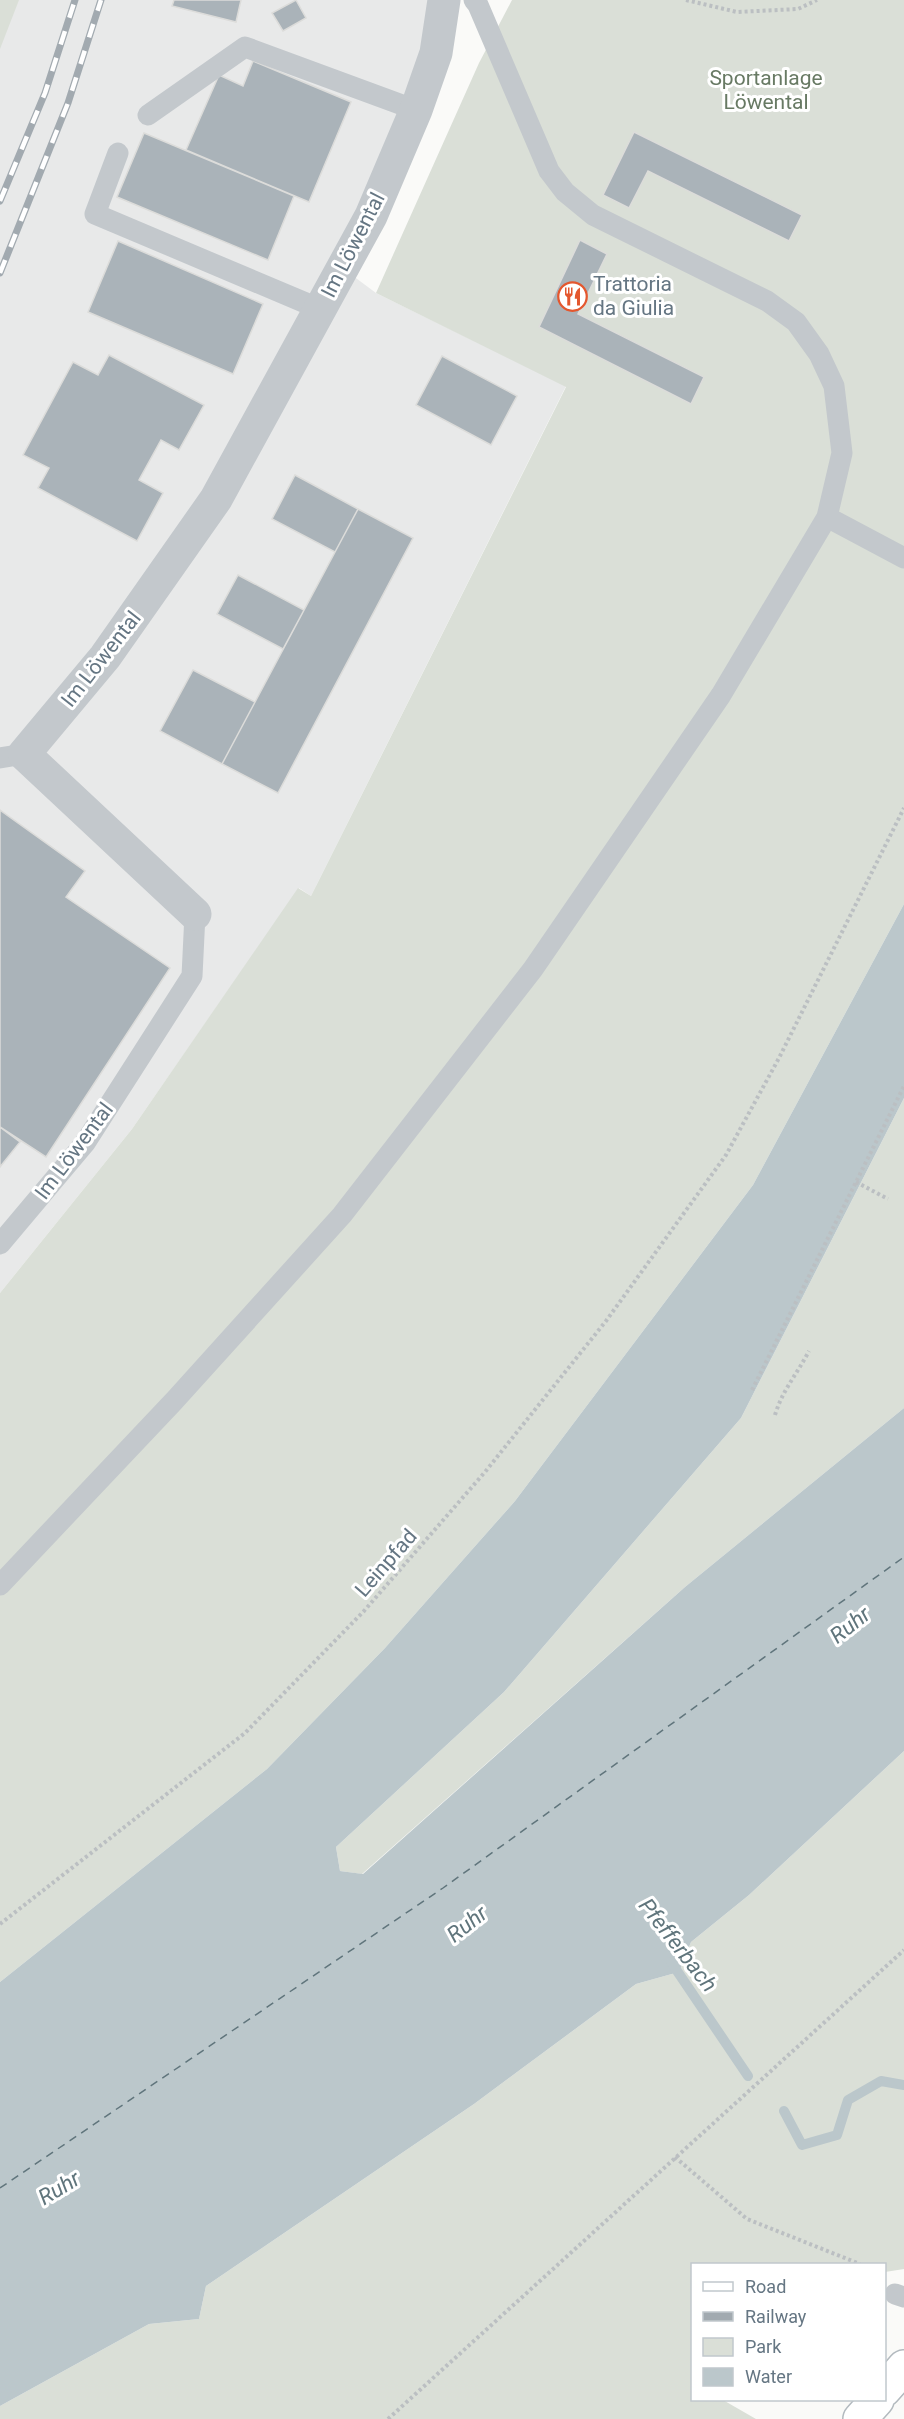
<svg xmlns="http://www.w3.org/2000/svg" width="904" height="2419" font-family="Roboto,sans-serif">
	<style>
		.built { fill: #e8e9e9 }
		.green { fill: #dadfd7 }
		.water { fill: #bbc7cb }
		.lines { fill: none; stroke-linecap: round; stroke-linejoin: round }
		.stream { stroke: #bbc7cb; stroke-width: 10 }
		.ferry { stroke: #60757c; stroke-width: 1.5; stroke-dasharray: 8 6; stroke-linecap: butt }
		.building { fill: #aab3b9; stroke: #dcdcda; stroke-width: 1.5 }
		.secondary-casing { stroke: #b3babf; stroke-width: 36 }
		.path { stroke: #bbbfc2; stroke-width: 4; stroke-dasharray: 3 3; stroke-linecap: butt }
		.lane { stroke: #c3c8cc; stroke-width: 21 }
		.street { stroke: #c3c8cc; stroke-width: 33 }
		.secondary { stroke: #fff; stroke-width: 33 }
		.rail-casing { stroke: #a2aab0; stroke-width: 7 }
		.rail { stroke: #fff; stroke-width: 4.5; stroke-dasharray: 14; stroke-linecap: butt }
		.labels { text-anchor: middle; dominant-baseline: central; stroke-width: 6; stroke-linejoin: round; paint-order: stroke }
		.park-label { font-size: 21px; fill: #687a64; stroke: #fff }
		.street-label { font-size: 21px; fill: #657683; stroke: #fff }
		.poi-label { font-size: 21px; fill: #657683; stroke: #fff; text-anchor: start }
		.water-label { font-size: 22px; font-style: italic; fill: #60757c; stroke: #fff }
	</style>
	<rect width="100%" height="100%" fill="#fafaf8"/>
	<path class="built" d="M0,0h439l-8,53 -98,208 43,32 190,93 -255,510 -12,-8 -167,241 -132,164z"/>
	<path class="green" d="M0,0h19l-19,49z
		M512,0h392v904l-151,281 -238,316 -130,147 -118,121 -267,213v-689l132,-164 166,-241 13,8 255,-509 -190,-94 103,-230z
		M904,1098v310l-219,179 -323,287 -22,-3 -4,-24 168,-155 237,-274z
		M904,1751v518l-19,3 -1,-8h-192v136h31l33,19h-756v-13l149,-82 50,-5 7,-33 268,-182 162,-120 43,-12 12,-30 58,-47z"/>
	<path class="water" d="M904,904v194l-163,320 -237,274 -168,155 4,24 23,3 322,-287 219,-179v343l-155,144 -58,47 -12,30 -43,12 -162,120 -268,182 -7,33 -50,5 -149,82v-424l267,-213 118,-121 130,-147 238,-316z"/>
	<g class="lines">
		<path class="stream" d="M671,1962l77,114
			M784,2111l18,34 35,-10 11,-35 33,-19 23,4"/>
		<path class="ferry" d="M0,2188l443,-300 461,-331"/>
	</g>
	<path class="building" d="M174,0h67l-5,22 -64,-16z
		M296,0l10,18 -23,13 -11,-18z
		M253,61l98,41 -42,100 -123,-52 33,-75 24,11z
		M634,132l168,83 -13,26 -141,-70 -19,37 -26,-13z
		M144,133l150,63 -26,64 -151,-63z
		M580,240l27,14 -29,60 126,63 -13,27 -152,-77z
		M118,241l145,63 -30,70 -145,-62z
		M109,355l95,50 -25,45 -18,-10 -22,40 24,13 -26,48 -99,-53 11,-20 -26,-13 50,-93 25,13z
		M442,356l75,40 -26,49 -75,-40z
		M295,475l63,34 -23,43 -63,-33z
		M358,509l55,29 -135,255 -56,-29z
		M238,575l66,35 -21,39 -66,-35z
		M193,670l62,32 -33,62 -62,-33z
		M0,810l85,61 -19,26 104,71 -124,189 -46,-30z
		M0,1127l20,15 -20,25z"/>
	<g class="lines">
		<defs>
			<path id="secondary" d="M884,2390l20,-23
				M860,2419l17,-19"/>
		</defs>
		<use href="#secondary" class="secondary-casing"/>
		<path class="path" d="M686,0l51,12 61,-3 19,-9
			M856,1182l32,17
			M752,1390l152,-304
			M775,1415c7,-24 22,-41 34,-64
			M0,1924l245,-191 119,-122 121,-139 121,-151 120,-166 53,-97 125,-250
			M675,2157l72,62 113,45
			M388,2419l516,-469"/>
		<path class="lane" d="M148,115l97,-68 171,63
			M118,153l-23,61 225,95
			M827,517l77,41
			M0,758l24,-4
			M0,1244l85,-101 107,-167 3,-62
			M0,1585l174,-184 168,-186 191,-246 188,-274 106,-178 15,-64 -8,-67 -15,-32 -23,-32 -29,-21 -174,-86 -28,-23 -16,-21 -71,-166 -4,-5
			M895,2294l9,3"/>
		<path class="street" d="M195,914l-171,-160 81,-97 111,-158 155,-283 45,-106 20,-57 8,-53"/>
		<use href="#secondary" class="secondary"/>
		<defs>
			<path id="rail" d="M0,201l45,-108 30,-93
				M0,273l68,-170 33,-103"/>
		</defs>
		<use href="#rail" class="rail-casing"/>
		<use href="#rail" class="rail"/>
	</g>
	<defs>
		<symbol id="restaurant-ring" viewBox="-11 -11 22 22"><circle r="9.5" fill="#fff" stroke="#e4572e" stroke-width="1.5"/><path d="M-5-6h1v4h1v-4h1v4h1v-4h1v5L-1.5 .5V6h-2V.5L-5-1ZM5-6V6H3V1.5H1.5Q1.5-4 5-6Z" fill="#e4572e"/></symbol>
	</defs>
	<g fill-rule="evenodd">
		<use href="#restaurant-ring" x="556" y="280" width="33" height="33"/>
	</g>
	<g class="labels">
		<g class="park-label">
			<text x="766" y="78">Sportanlage<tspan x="766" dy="24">Löwental</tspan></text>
		</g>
		<g class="street-label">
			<text transform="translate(353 245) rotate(-63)">Im Löwental</text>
			<text transform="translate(101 659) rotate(-52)">Im Löwental</text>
			<text transform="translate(74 1151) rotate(-53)">Im Löwental</text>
			<text transform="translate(386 1563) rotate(-49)">Leinpfad</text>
		</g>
		<g class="poi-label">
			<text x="593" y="284">Trattoria<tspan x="593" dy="24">da Giulia</tspan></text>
		</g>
		<g class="water-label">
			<text transform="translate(850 1625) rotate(-38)">Ruhr</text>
			<text transform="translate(467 1924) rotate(-38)">Ruhr</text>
			<text transform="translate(678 1945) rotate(52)">Pfefferbach</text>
			<text transform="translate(59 2188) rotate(-31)">Ruhr</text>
		</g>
	</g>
	<rect x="691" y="2263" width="195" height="138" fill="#ffffff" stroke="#c1c8cd" stroke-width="1.5"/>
	<rect x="703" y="2282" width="30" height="9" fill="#ffffff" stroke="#c1c8cd" stroke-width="1.5"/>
	<text x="745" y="2293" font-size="18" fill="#657683">Road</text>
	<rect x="703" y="2312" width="30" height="9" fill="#a2aab0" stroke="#c1c8cd" stroke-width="1.5"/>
	<text x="745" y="2323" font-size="18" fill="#657683">Railway</text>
	<rect x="703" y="2338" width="30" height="18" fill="#dadfd7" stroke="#c1c8cd" stroke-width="1.5"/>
	<text x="745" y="2353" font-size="18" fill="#657683">Park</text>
	<rect x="703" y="2368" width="30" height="18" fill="#bbc7cb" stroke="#c1c8cd" stroke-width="1.5"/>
	<text x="745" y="2383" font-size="18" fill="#657683">Water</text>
</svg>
